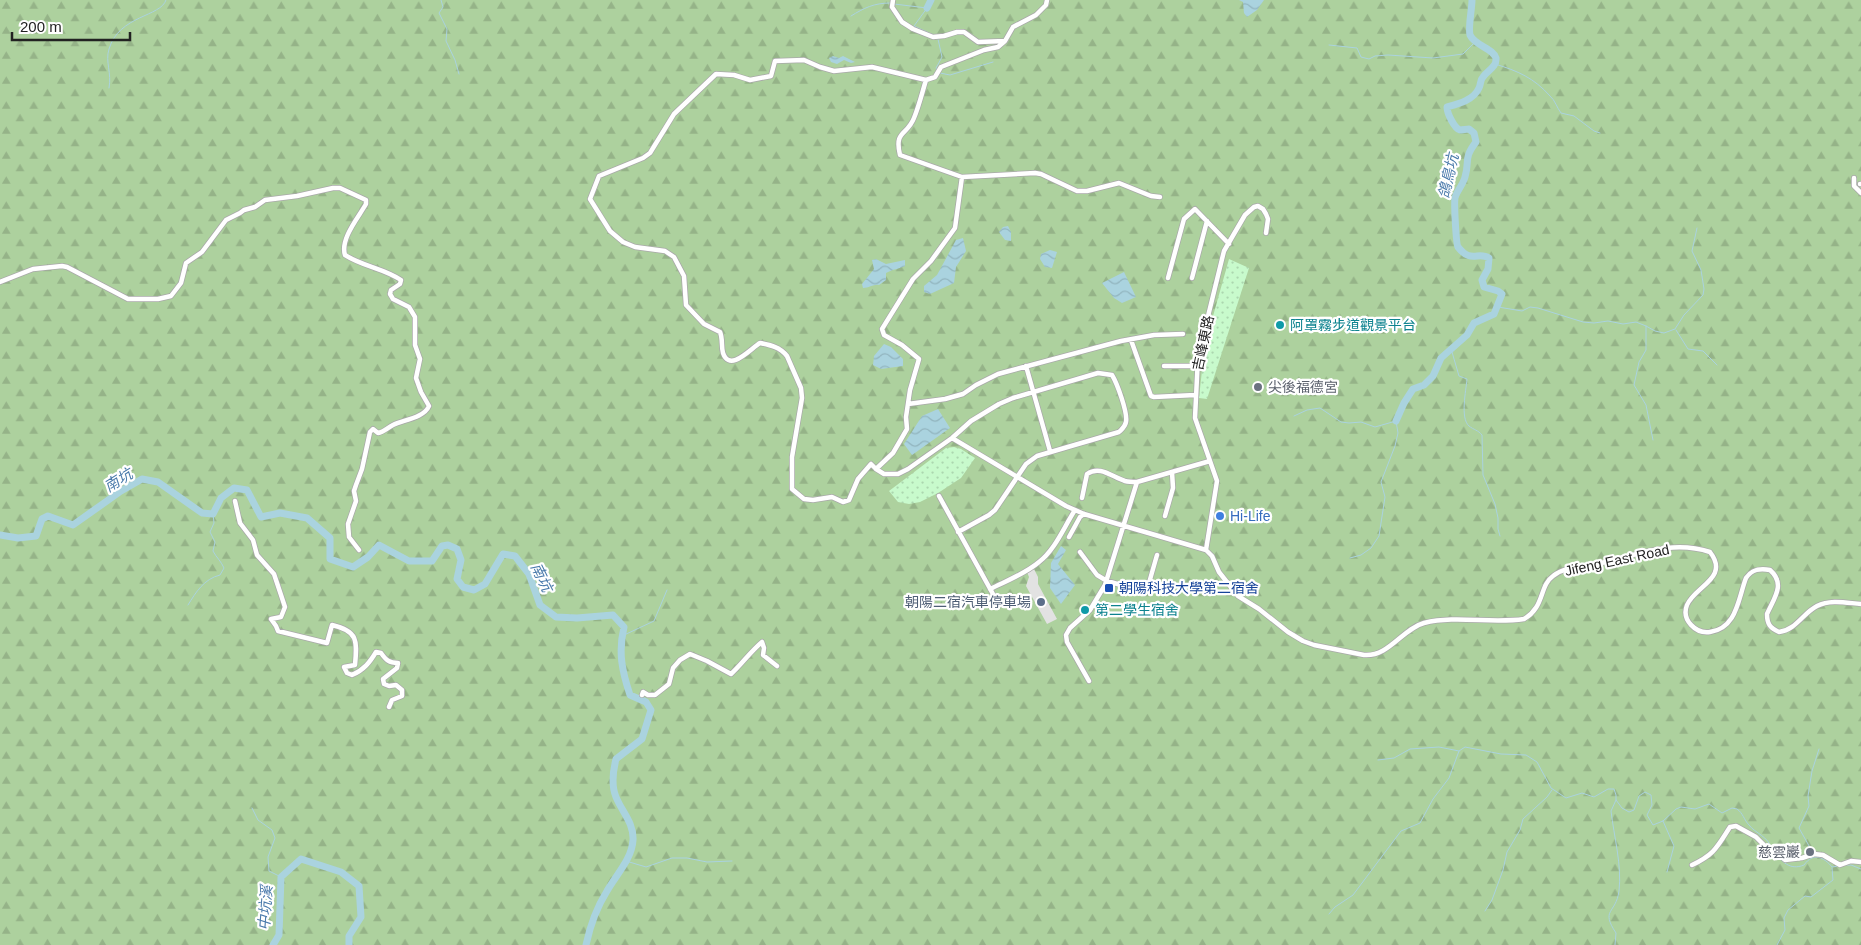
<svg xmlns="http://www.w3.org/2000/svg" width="1861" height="945" font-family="Helvetica,'Noto Sans TC',sans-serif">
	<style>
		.forest { fill: url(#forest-firs) }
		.park { fill: url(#park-dots) }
		.parking { fill: #e2e2e2 }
		.water { fill: url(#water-waves) }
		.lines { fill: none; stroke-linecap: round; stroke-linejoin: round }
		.stream { stroke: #aad3df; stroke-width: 1 }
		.river { stroke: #aad3df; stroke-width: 7 }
		.minor-casing { stroke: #a9a9a9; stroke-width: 6 }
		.minor { stroke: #fff; stroke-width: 4.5 }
		.culture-dot { fill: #0f9aa8; stroke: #fff; stroke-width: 2 }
		.worship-dot { fill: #6b7280; stroke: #fff; stroke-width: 2 }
		.shop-dot { fill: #3f7fe0; stroke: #fff; stroke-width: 2 }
		.transit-dot { fill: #1a4fb4; stroke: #fff; stroke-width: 2 }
		.service-dot { fill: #5c6f8a; stroke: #fff; stroke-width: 2 }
		.labels { text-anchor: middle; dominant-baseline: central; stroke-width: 4.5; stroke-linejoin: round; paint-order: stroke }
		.culture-label { font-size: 14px; fill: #0d838f; stroke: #fff; text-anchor: start }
		.street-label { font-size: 14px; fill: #222; stroke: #fff }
		.worship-label { font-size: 14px; fill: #5b616d; stroke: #fff; text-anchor: start }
		.shop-label { font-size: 14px; fill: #366cbe; stroke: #fff; text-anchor: start }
		.transit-label { font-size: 14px; fill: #164399; stroke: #fff; text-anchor: start }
		.service-label { font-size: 14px; fill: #4e5e75; stroke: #fff; text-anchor: end }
		.water-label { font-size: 15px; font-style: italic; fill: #4a7aab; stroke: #fff }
	</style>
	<defs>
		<pattern id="forest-firs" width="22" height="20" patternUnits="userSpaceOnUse" patternTransform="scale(1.25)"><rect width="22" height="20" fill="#add19e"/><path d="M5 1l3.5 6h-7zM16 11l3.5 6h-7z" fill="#95b388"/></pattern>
		<pattern id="park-dots" width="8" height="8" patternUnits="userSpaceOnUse" patternTransform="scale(1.25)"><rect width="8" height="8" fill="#c8facc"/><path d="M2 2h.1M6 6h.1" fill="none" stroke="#acd6af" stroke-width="1.8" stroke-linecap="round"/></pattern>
		<pattern id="water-waves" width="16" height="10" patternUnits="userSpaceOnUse" patternTransform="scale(1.25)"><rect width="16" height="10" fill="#aad3df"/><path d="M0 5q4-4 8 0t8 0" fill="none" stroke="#92b5bf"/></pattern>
	</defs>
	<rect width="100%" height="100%" fill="#f2efe9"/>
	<path class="forest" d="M0,0h1861v945h-1861z"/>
	<path class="park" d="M1229,259l20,9 -42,131 -8,-1 4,-37 5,-27z
		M954,447l7,2 14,9 -14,20 -23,15 -18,9 -11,2 -11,-2 -9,-11 57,-43z"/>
	<path class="parking" d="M1034,569l4,8v7l19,35 -10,5 -21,-38 3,-9 -2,-5z"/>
	<path class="water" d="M1239,0h25l-7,10 -10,7 -3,-4 -1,-11z
		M833,56l6,2 4,-2 12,6 -4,1 -7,-3 -7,4 -6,-2 -2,-4z
		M1008,226l3,6v9l-6,-1 -6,-8 4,-5z
		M963,238l3,13 -10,16 -2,16 -24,11 -6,-2v-6l13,-11 19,-35z
		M1050,250l7,2 -5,16 -7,-1 -5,-8 1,-5z
		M876,259l10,5 19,-4v6c-6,3 -12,3 -19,7v7l-7,5c-5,-1 -10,3 -16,3l-1,-4 12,-15 -2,-9z
		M1124,272l12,25 -14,6 -8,-5 -12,-15z
		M884,344l7,3 12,12v7l-22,3 -8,-4 1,-9z
		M938,409l12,19 -38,27 -8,-11 18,-28z
		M1061,546l5,4 -8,14 17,21 -14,19 -11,-16 1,-25z"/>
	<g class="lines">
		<path class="stream" d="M441,0l2,7 -4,6 8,16 -1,12 9,19 4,14
			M894,4l33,4
			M927,8l-13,18 22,10
			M851,16c13,-8 23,-13 39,-13
			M1329,45l28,3 4,9 8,2 6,-3 13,-1 45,3 30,-4 12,-12
			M1495,64c23,7 39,14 55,32 5,4 7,12 11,17l13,3 20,15 6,2
			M937,70l-1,-2 6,-11 -4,-18
			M940,73l10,2 43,-13
			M109,88c3,-15 -4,-26 0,-39 10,-34 52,-32 57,-49
			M1498,307l24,4 8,-4 8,1 45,14 11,1 14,-2 15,3 13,-2 10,4 9,5 9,2 11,-4 9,-14 19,-20 1,-6 -3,-19 -9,-19 5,-23
			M1646,326v24l-7,12 -5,23 12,20 7,35
			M1676,330l12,19 15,2 14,14
			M1455,344l-3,8 7,24 8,3c-1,12 -7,39 2,47 5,4 9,4 13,9l1,40 12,29 3,14v11l2,7
			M1294,416l13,-6 13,-2 21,14 8,1 12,-1 14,5 21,-6 2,12 -3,13 -14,36 4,15 -6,39 -8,12 -10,7 -11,3
			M188,605c8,-13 16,-26 32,-30l4,-7c-3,-7 -8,-11 -11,-17l2,-9 -5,-10 4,-9 -1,-9
			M622,636l32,-15 13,-31
			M1378,760l16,-2 16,-9 29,-2 20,4
			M252,808l6,12 14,10 3,8 -7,19 1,14 12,6
			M1663,821l11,25 -7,26
			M1772,852c11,9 17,19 32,13 9,-13 20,-8 28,2l7,-1
			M1813,853l-14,-25 10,-22 -1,-10 4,-25 7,-22
			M626,861l20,6 26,-9h15l20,4 25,-1
			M1845,865h6l10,4
			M1485,911l7,-11 11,-30 4,-18 13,-22 3,-11 24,-22 5,-7
			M1329,914l6,-7 18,-12 48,-64 19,-8 13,-24 16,-21 10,-27 6,-4 36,7 25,1 11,7 14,26 15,10 16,-5 12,4 14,-8h6l2,6v5l6,8 7,4 5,-2 5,-14 6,-4 6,3 1,10 -5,10 6,10 10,-4 13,-12 5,-2 14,2 14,-5 13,9 10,-5 5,1c6,4 7,11 12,16 6,8 20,12 22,23
			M1615,945l1,-12c-16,-24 0,-19 3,-42 3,-26 -5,-54 -8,-80l5,-11
			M1777,945l8,-15 -1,-12 4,-8 17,-14 6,1 22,-17 -1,-12"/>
		<path class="river" d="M927,8l4,-8
			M1396,421l8,-18 9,-14 11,-4 9,-9 8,-18 26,-23 7,-12 20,-9 8,-20 -4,-3 -14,-4 -2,-7 6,-11 1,-11c-11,-7 -18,6 -31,-11 -2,-3 -4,-44 -3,-49 1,-6 8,-13 10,-21 5,-17 -2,-18 11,-35l-2,-9 -5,-4c-2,0 -7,1 -9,1 -6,-2 -13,-17 -13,-23 11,-3 27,-7 32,-19 2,-4 1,-8 4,-11 4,-6 14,-10 13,-19 -3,-10 -21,-12 -26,-23 -2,-8 2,-26 2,-35
			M0,535l18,3 18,-2 6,-17 6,-3 25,9 48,-34 21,-12 16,3 44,31 11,1 8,-16 13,-10 13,2 14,27 19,-4 27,5 23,20v21l23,8 15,-10 11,-12 30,16h23l10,-15 6,-1 9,4 4,11 -4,19 6,8 11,3 11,-6 18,-30 12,2 14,18 11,31 16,12 21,1 36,-3 11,12c-6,25 -2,44 6,68l16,7 5,8 -9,29 -26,20c-3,12 -5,26 0,38 6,15 18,26 17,43 -1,19 -17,35 -26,51 -10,16 -17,35 -21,54
			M273,945l6,-10 2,-58 20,-18 40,13 18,14 2,31 -12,19v9"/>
		<defs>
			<path id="minor" d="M893,0l-1,7 10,15 11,7 20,8 11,-1 13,-4h7l14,10 27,-1
				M926,80c-4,13 -7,26 -12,38 -7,18 -20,12 -14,37l62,22 73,-4 6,1 36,17h10l32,-8 32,13 9,1
				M1854,178v8l7,7
				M1860,184h1
				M1168,278l16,-59 11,-10 34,35
				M1192,278l15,-57
				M0,282l33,-13 29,-3 5,1 61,32h30l13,-3 10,-13 5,-20 16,-11 24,-32 14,-7 4,-3 11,-3 10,-7 32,-4 36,-8h7l26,12v4c-8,14 -26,35 -21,51 19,12 38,13 56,25l-1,4 -9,6 -1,4 3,5 16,8 6,10v28l5,14 -4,19 5,14 8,14c-5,12 -26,14 -36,19 -6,3 -9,7 -15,8l-5,-4 -3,3 -8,37 -6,16 -2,6 2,10 -8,23 1,13 10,13
				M1131,340l20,56 3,1 41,-2
				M1026,366l24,85
				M1164,366h33
				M908,404l37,-5 18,-5 13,-9 22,-11 123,-33 33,-6 29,-1
				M952,438l114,68 18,8 122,36 6,6 7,16 19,24 21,13 29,23 15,9 11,4 50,10c25,2 38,-26 60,-32 33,-8 67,1 100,-4 21,-12 15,-33 29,-43 13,-10 29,-9 44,-12 39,-8 73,-25 113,-12 20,26 -15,34 -23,53 -6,15 9,29 23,27 27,-4 28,-33 36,-54 6,-9 14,-10 24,-8 16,14 4,28 -3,44 0,10 3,14 12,18 17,-2 24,-19 38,-26 14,-7 30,-3 44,-2
				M876,469l-5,-5 -13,15 -9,21 -6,2 -11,-5 -19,3 -9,-1 -12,-10v-32l10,-59 -1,-10 -14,-32c-7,-9 -17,-11 -27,-13 -9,5 -30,30 -37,10 -2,-7 0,-14 -3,-21l-16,-8 -18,-19 -2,-29 -10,-19 -9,-6 -30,-4 -12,-5 -13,-11 -20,-32 9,-23 44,-18 7,-5 24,-39 42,-40 18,1 16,5 21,-4 4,-15 29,-1 16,7 14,4 38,-4 54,13 9,-3 6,-10 43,-17 14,-3 7,-6 8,-14 23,-12 10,-10 1,-5
				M939,496l60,109
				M1082,498l5,-24c13,-9 25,3 38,7 4,1 8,1 12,1l73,-21
				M235,501l5,22 13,17 4,15 17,19 11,33 -4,10 -10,2 5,7 2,5 49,12 5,-18c27,6 25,17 23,40l-11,2 3,6 5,2c12,-5 18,-13 24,-23l5,1c5,7 8,10 17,10l-1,5 -14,11 1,5 5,2 7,-1 6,5v6l-10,4 -3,7
				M1165,516l8,-28 -1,-16
				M958,532l31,-17 6,-5 31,-46 11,-8 82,-24c3,-3 6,-5 7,-10 2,-9 -9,-39 -14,-47l-14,-2 -85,25 -14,6 -28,17 -19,17 -44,31 -10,5h-14l-8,-5 17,-16 14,-24 -1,-12 4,-27 9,-31 -17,-14 -18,-10 -2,-6 31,-50 18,-18 24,-33 7,-51
				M1069,537l11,-20 4,-3
				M1206,550l11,-69 -22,-63 3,-61 26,-106 21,-36 9,-8 4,-1 5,3 3,5 2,5 -2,14
				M1080,552l17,23 10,6 35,10 5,-1 10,-35
				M990,589c16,-8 35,-15 49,-27 16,-12 25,-35 36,-52
				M1089,681l-22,-39 -1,-7 4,-7 20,-18 15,-25 32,-103
				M642,695l1,-3 5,3h7l14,-11 4,-16 7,-8 10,-6 17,7 24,13c11,-10 19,-22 31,-32l2,6 -1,7 14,11
				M1692,865c23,-11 25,-18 38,-38l6,-1 20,11 10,10 9,3 10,10 17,-2 12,-4 9,1 17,10 11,-4 10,1"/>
		</defs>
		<use href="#minor" class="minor-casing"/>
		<use href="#minor" class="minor"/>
	</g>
	<g class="culture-dot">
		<circle cx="1280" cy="325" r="5"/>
		<circle cx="1085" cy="610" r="5"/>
	</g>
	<g class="worship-dot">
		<circle cx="1258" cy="387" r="5"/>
		<circle cx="1810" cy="852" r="5"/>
	</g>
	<circle class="shop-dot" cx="1220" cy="516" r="5"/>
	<rect class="transit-dot" x="1104" y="583" width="10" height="10" rx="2.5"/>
	<circle class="service-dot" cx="1041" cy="602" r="5"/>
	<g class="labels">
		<g class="culture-label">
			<text x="1290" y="325">阿罩霧步道觀景平台</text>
			<text x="1095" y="610">第二學生宿舍</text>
		</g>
		<g class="street-label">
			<text transform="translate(1203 343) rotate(-78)">吉峰東路</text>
			<text transform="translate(1617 560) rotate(-12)">Jifeng East Road</text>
		</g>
		<g class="worship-label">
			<text x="1268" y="387">尖後福德宮</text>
			<text x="1800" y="852" text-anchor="end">慈雲巖</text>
		</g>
		<g class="shop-label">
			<text x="1230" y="516">Hi-Life</text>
		</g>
		<g class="transit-label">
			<text x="1119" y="588">朝陽科技大學第二宿舍</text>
		</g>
		<g class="service-label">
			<text x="1031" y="602">朝陽二宿汽車停車場</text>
		</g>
		<g class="water-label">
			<text transform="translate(1448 176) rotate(-77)">鴿鳥坑</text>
			<text transform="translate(118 480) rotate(-32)">南坑</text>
			<text transform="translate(542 577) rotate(64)">南坑</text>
			<text transform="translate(265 908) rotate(-86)">中坑溪</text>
		</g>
	</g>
	<path d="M12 32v8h118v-8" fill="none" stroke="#222222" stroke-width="2.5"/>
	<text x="20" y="32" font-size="15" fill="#222222" stroke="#ffffff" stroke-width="4" paint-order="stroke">200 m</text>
</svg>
